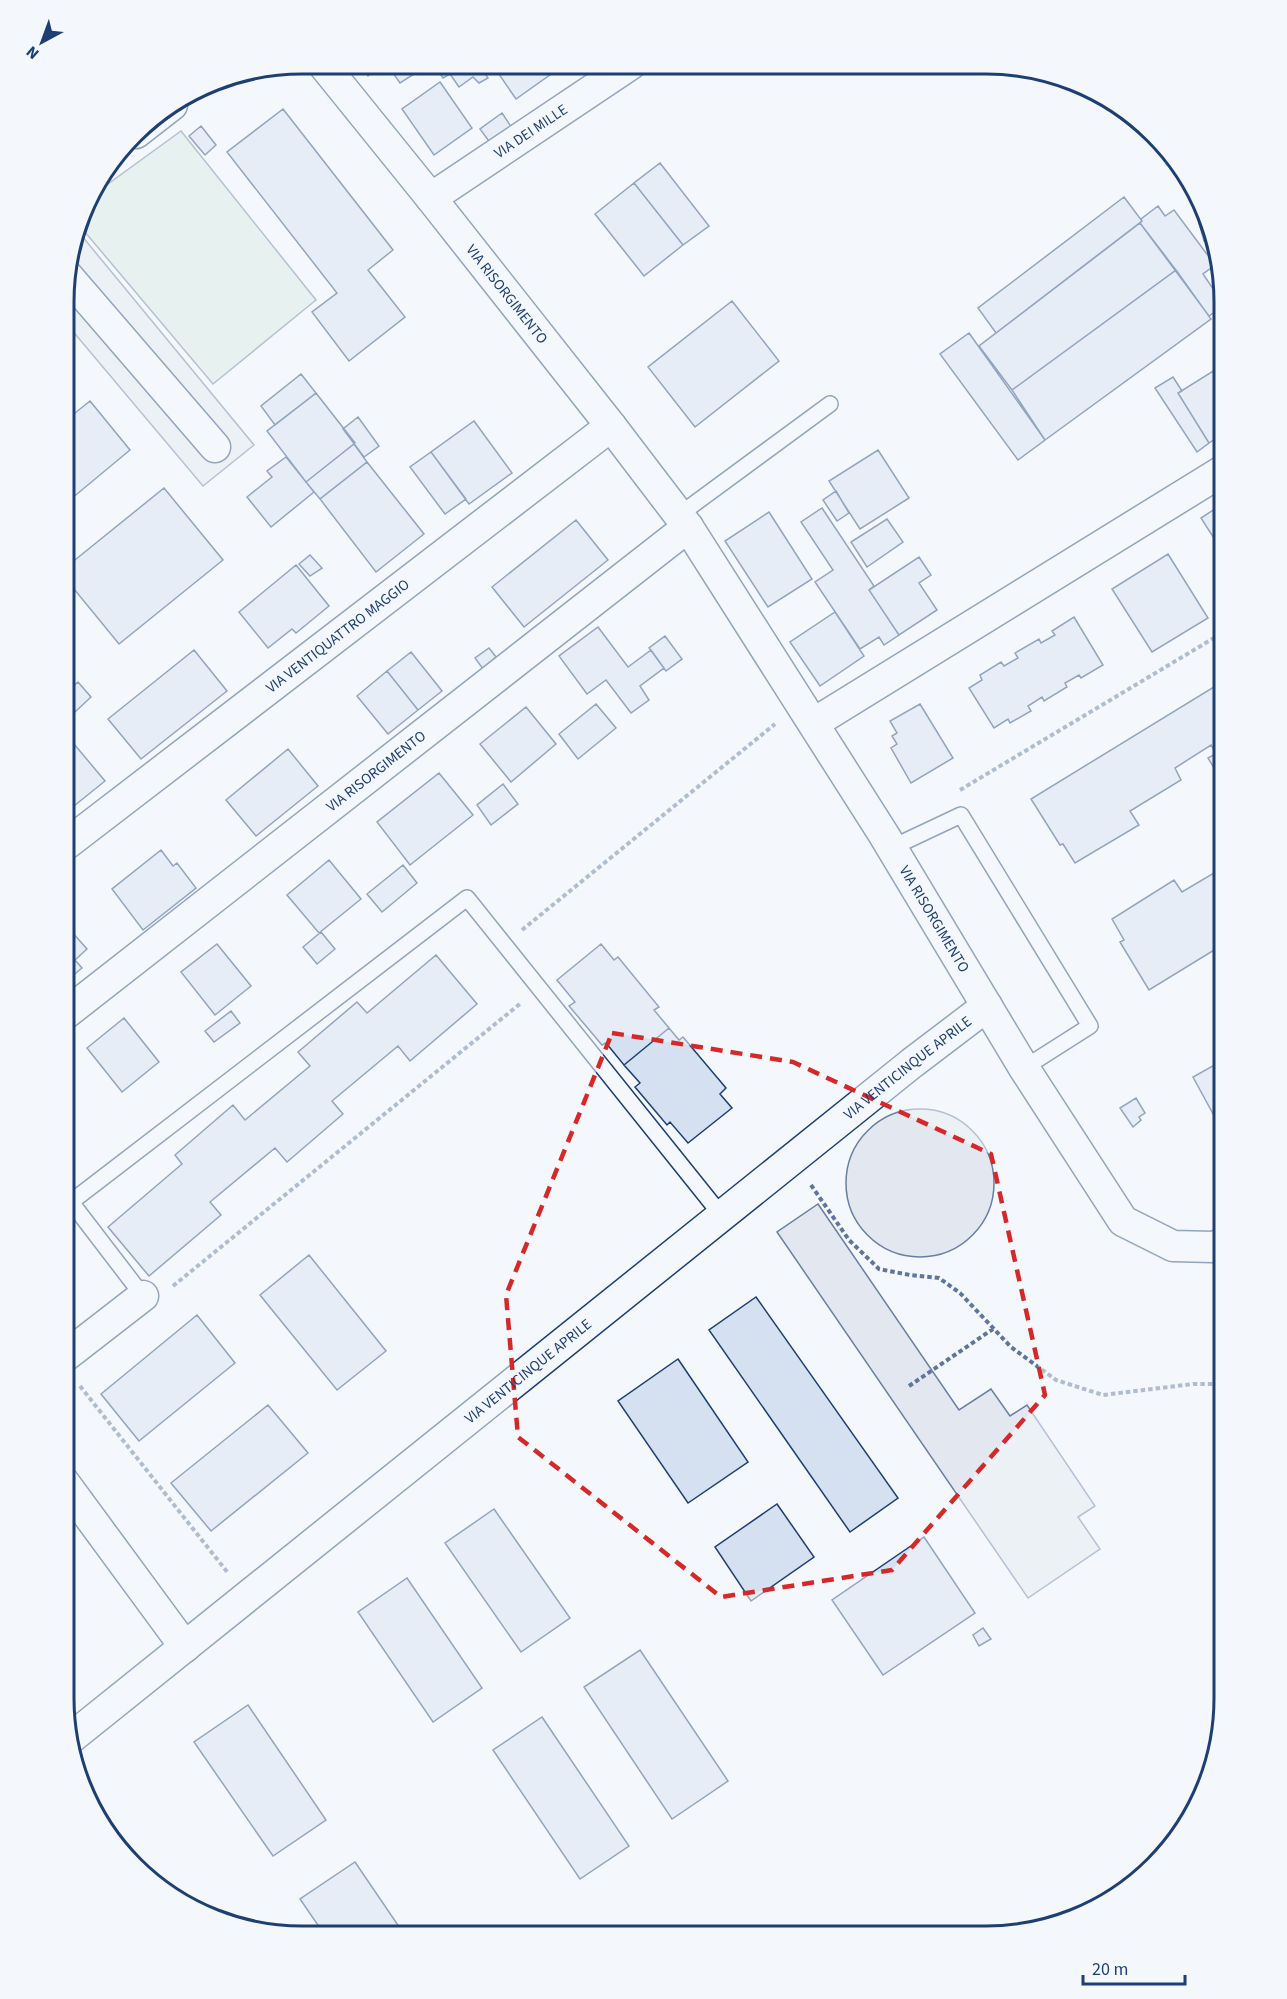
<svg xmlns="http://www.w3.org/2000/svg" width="1287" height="1999" font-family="'Source Sans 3',sans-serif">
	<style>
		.green { fill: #d7e8df; stroke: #687fa3; stroke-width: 1.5 }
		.parking { fill: #e3e8f0; stroke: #687fa3; stroke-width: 1.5 }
		.building { fill: #d5e0f0; stroke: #1d3f73; stroke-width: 1.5 }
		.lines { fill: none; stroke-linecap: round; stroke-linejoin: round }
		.service-casing { stroke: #1d3f73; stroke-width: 18 }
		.minor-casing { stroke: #1d3f73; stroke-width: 33 }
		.path { stroke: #5e769c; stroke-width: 4; stroke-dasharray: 4.5 3; stroke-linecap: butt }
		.service { stroke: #f4f7fb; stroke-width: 15 }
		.minor { stroke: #f4f7fb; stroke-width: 30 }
		.marked { fill: none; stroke: #d62828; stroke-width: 4.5; stroke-dasharray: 12 8; stroke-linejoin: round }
		.labels { text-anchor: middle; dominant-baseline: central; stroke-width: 4.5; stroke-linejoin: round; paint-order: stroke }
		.street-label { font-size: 15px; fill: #1d3f73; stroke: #f4f7fb }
		.rim { fill: none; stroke: #1d3f73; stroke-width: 3 }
	</style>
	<rect width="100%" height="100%" fill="#f4f7fb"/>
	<path class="green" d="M181,131l135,169 -103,84 -134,-159 7,-25z"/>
	<path class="parking" d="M77,230l177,215 -51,41 -138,-164v-51z
		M846 1183a74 74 0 1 1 148 0a74 74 0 1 1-148 0Z
		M818,1204l141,206 32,-21 19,27 17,-11 68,101 -17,11 22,32 -72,49 -251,-366z"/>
	<path class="building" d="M359,63h26l-17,13z
		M386,63h32l4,6 -22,14z
		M433,63h34l2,4 4,-3h5l10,14 -9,5 -6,-6 -14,10 -9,-13 -7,4z
		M492,64h67l2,3 -45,32z
		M440,82l32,46 -38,27 -32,-46z
		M283,109l110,141 -25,20 37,47 -56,44 -37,-49 25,-19 -110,-141z
		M502,113l10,15 -21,16 -11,-15z
		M201,126l15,19 -11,10 -16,-19z
		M660,163l49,63 -26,19 -49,-62z
		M634,183l49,62 -39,31 -49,-62z
		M1124,197l18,24 -146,112 -18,-25z
		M1158,206l7,10 9,-6 41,55 -12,9 21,31 -15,11 -69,-93 2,-2 -1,-2z
		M1208,220l3,18 -7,3 -5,-18z
		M1140,223l36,47 -164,120 -33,-44z
		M1176,270l35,49 -166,121 -33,-50z
		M732,301l47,60 -84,66 -47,-60z
		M969,333l76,107 -27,20 -78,-106z
		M1218,368l6,10v55l-15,10 -31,-50z
		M301,374l15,19 -41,32 -14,-19z
		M1173,377l9,14 -4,2 31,50 -12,9 -42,-64z
		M316,393l39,50 -49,39 -39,-51z
		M90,401l40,49 -65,54v-83z
		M358,417l21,29 -15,11 -21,-28z
		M474,421l38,52 -43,31 -38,-52z
		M354,444l13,18 -47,37 -14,-17z
		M878,450l31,48 -49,31 -31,-48z
		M431,452l35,47 -21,15 -35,-47z
		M286,457l28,35 -43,35 -24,-30 25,-20 -5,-6z
		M367,462l57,72 -48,38 -56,-73z
		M164,488l59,72 -104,84 -54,-66v-10z
		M836,491l13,22 -12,8 -14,-21z
		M1224,503v51l-23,-36z
		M822,508l52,78 -5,4 30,45 -15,10 -5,-8 -19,12 -45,-67 18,-12 -32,-48z
		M769,512l43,67 -44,28 -43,-66z
		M887,519l16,23 -36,25 -16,-25z
		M576,520l32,40 -84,67 -32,-40z
		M1168,554l40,64 -56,34 -40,-63z
		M310,555l12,13 -12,8 -11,-12z
		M919,557l12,18 -12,8 18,27 -38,25 -30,-45z
		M296,565l33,41 -33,27 -4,-4 -24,19 -29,-36z
		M835,612l29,44 -44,30 -30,-44z
		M1074,617l29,48 -22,13 -2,-3 -14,8 2,4 -23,14 -2,-4 -14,9 3,5 -21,12 -2,-4 -14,9 -25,-40 13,-8 -2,-5 21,-13 3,4 14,-8 -3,-5 24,-14 2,4 14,-8 -3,-4z
		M598,627l30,40 23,-17 13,18 -24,18 9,14 -18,13 -25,-33 -19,14 -28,-38z
		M665,636l17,23 -16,12 -17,-23z
		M489,648l7,9 -13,12 -8,-11z
		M194,650l33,41 -86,68 -33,-40z
		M411,652l31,39 -24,19 -31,-39z
		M387,671l31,39 -30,24 -31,-38z
		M78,682l13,15 -16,15 -11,-13v-5z
		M1222,682l2,3v64l-8,5 -5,-9 -36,23 6,12 -51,31 9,14 -64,38 -12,-19 -3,1 -29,-46z
		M596,704l20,24 -38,31 -19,-25z
		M920,704l33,54 -42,25 -20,-35 6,-4 -5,-8 5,-3 -7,-12z
		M526,707l30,37 -45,38 -31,-38z
		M64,732l41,49 -41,33z
		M288,749l30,37 -62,50 -30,-36z
		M1224,749v13l-10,6 -6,-10z
		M439,773l34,42 -63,50 -33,-43z
		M503,784l15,20 -27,21 -14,-20z
		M161,850l12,16 4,-3 19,25 -53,42 -31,-41z
		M329,860l32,39 -42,34 -32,-38z
		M403,865l14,18 -35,29 -15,-18z
		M1224,867v77l-75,46 -29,-48 4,-2 -12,-21 62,-39 8,12z
		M64,923l23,26 -12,11 7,8 -18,15z
		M321,932l14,17 -18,15 -14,-17z
		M217,944l34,42 -36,29 -34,-43z
		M601,944l13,16 4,-3 41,50 -5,3 15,18 -45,37 -18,-22 -4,2 -33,-39 6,-4 -18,-22z
		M436,955l41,49 -67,57 -12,-15 -66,55 11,13 -56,48 -12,-14 -65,54 11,13 -72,61 -41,-49 74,-63 -7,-9 58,-50 12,15 65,-54 -12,-14 59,-50 10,11z
		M231,1011l9,12 -26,19 -9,-11z
		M124,1018l35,44 -37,30 -35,-44z
		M669,1028l10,12 4,-3 43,51 -6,6 12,14 -44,35 -18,-21 -3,3 -32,-38 5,-4 -16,-18z
		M1218,1063l6,11v60l-31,-57z
		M1136,1098l9,15 -6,4 2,3 -8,7 -13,-19z
		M309,1255l77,96 -49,39 -77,-95z
		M756,1297l142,201 -48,34 -141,-202z
		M197,1315l38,48 -96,78 -38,-47z
		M678,1359l70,103 -60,41 -70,-102z
		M268,1405l40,48 -97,78 -40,-48z
		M777,1504l37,53 -63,44 -36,-54z
		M494,1509l76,109 -49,34 -76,-109z
		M924,1537l51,76 -92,62 -51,-75z
		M407,1578l75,110 -49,34 -75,-110z
		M983,1628l8,11 -12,7 -6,-11z
		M640,1650l88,131 -56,38 -88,-132z
		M248,1705l78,115 -53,36 -79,-114z
		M542,1717l87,129 -49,33 -87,-129z
		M355,1862l49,72h-80l-24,-35z"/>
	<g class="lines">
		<defs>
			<path id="service" d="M679,515l151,-111
				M891,848l70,-33 129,211 -66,42
				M143,1296l-72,-94 396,-304 255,318"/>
			<g id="minor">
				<path id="s1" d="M322,63l109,135 180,228 77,101 196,308 140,233 99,153 50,25 40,1 11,-4"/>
				<path d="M136,133l36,-28"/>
				<path id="s2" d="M431,198l200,-134"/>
				<path d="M65,273l150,174"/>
				<path d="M814,723l410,-253"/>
				<path id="s3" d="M64,846l547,-420"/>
				<path id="s4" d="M64,1015l624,-488"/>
				<path d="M63,1358l80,-62"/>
				<path d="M63,1481l122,166"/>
				<path id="s5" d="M71,1738l841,-675 75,-57"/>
			</g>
		</defs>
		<use href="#service" class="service-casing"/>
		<use href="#minor" class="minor-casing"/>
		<path class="path" d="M960,790l264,-158
			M522,930l253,-206
			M811,1185l38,55 30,29 31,6 29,3 21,15 51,54 45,33 47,15 90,-11h31
			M173,1286l348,-283
			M80,1386l148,187
			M909,1386l84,-57"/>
		<use href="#service" class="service"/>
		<use href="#minor" class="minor"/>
	</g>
	<path d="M0 0H1287V1999H0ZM612,1033l181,29 198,92 54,241 -153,175 -171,27 -203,-160 -12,-142z" fill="#f4f7fb" fill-opacity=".55" fill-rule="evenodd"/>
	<path class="marked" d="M612,1033l181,29 198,92 54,241 -153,175 -171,27 -203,-160 -12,-142z"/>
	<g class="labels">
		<g class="street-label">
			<text stroke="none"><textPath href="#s2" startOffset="120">VIA DEI MILLE</textPath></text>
			<text stroke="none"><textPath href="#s1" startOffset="296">VIA RISORGIMENTO</textPath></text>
			<text stroke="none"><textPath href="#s3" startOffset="345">VIA VENTIQUATTRO MAGGIO</textPath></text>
			<text stroke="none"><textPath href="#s4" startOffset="396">VIA RISORGIMENTO</textPath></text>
			<text stroke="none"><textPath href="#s1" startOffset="1054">VIA RISORGIMENTO</textPath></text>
			<text stroke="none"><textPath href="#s5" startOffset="1072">VIA VENTICINQUE APRILE</textPath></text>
			<text stroke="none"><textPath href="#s5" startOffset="586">VIA VENTICINQUE APRILE</textPath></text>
		</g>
	</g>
	<path d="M0 0H1287V1999H0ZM302 74H986A228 228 0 0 1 1214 302V1698A228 228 0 0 1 986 1926H302A228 228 0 0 1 74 1698V302A228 228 0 0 1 302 74Z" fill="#f4f7fb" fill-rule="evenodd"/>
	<path class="rim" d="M302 74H986A228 228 0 0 1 1214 302V1698A228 228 0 0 1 986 1926H302A228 228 0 0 1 74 1698V302A228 228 0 0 1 302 74Z"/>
	<g transform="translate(42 42) rotate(221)" stroke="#f4f7fb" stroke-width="4.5" paint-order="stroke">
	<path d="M0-4.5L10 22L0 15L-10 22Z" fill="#1d3f73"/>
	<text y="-9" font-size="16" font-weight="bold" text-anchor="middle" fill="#1d3f73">N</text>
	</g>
	<path d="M1083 1975v9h102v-9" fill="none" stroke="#1d3f73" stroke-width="3"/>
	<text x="1092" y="1975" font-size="18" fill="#1d3f73" stroke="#f4f7fb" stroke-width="4.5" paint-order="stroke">20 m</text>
</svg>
